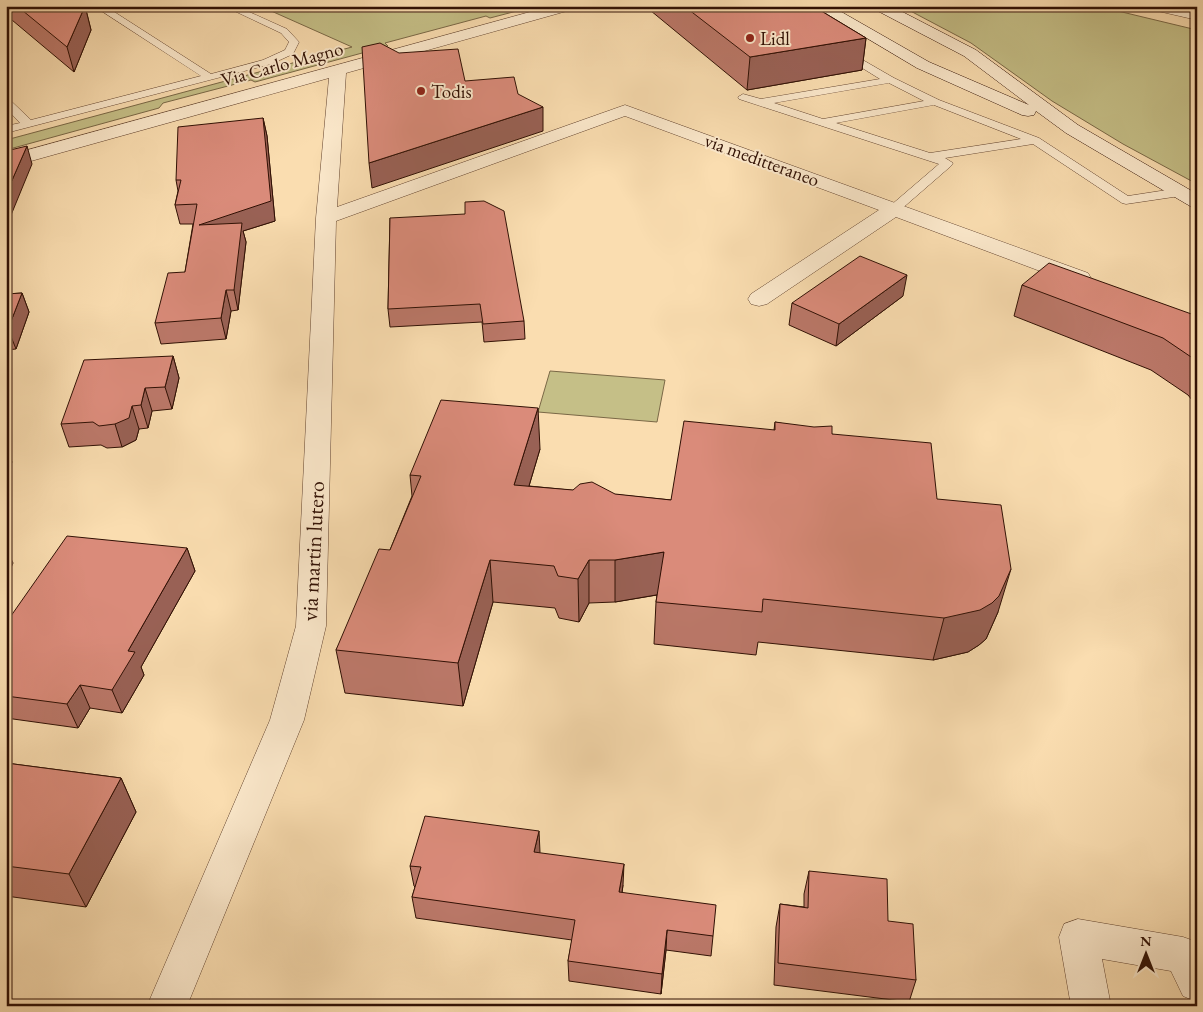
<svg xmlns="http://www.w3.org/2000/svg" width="1203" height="1012" font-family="'EB Garamond',serif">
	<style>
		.green { fill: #c5bf87; stroke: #7a6846 }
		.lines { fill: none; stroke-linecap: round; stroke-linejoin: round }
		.service-casing { stroke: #62432f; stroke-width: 1 }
		.minor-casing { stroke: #62432f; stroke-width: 1 }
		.secondary-casing { stroke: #301004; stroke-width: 1 }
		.service { fill: #fce9cc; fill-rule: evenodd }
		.minor { fill: #fce9cc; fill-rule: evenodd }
		.secondary { fill: #fce9cc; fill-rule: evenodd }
		.wall { fill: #bb7869; stroke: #301004 }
		.shaded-wall { fill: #996155; stroke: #301004 }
		.building { fill: #da8b7a; stroke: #301004 }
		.poi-dot { fill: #8f2418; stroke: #fce9cc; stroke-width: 2 }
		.labels { text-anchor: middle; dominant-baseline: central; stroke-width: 4; stroke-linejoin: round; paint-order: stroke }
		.far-poi-label { font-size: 19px; fill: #301004; stroke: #fce9cc; text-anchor: start }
		.far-street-label { font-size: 19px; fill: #301004; stroke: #fce9cc }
		.street-label { font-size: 22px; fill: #301004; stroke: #fce9cc }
	</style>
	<rect width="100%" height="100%" fill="#faddb0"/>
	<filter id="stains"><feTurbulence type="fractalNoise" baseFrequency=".004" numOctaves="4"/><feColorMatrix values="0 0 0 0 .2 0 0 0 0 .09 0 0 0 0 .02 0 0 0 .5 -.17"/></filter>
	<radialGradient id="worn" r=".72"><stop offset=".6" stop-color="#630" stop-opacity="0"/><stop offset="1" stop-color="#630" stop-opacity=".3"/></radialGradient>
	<path class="green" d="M260,6h276l-46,12 -4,-2 -101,27 3,3 -133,36 -4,-2 -88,23 -4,5 -153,42v-10l346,-93z
		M901,6h196l100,24v154l-74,-40 -71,-43 -81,-58z
		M550,371l115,9 -8,42 -119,-10z"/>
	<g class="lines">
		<defs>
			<path id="service" d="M94,6h11l106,68 52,-14 22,-10 4,-8 -8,-9 -57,-27h12l51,23 12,13 -6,12 -22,10 -265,69v-7l14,-3 -14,-15v-9l4,1 21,20 170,-44z
				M842,48l52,30 45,22 100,38 89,58 52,-8 6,4 -6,4 -54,8 -4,-1 -89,-59 -88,14 8,5 -2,3 -53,46h-8l-2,-3 2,-3 49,-42 -200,-65 -1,-2 5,-3 18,5 119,-20 -42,-26 -1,-2zM889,83l35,18 -101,18 -49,-16zM934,105l87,34 -91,14 -94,-30z"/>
			<path id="minor" d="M552,6h24l-2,3 -228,64 -9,134 288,-102 463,168 3,5 -3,5 -8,1 -8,-1 -176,-66 -129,87 -8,2 -8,-2 -3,-5 3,-5 128,-84 -254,-94 -289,105 -10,405 -22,94 -117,286h-40l123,-286 26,-94 20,-408 13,-140 -323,90v-12z
				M1147,6h27l23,5v9l-48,-11z
				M1078,919l105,18 14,5v60l-14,-6 -12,-25 -69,-12 9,47h-40l-12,-69 5,-13z"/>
			<path id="secondary" d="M813,6h18l98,56 100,43 -65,-49 -90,-47 -2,-3h19l85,44 102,75 119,69v14l-7,-2 -124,-73 -30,-22 -2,4 -6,1 -6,-1 -105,-47z"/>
		</defs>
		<use href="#service" class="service-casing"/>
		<use href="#minor" class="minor-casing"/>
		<use href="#secondary" class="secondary-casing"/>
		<use href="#service" class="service"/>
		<use href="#minor" class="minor"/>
		<use href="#secondary" class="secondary"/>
	</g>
	<path class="wall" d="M6,6h79l6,24 -17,42 -68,-57z
		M645,6h168l53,32 -4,32 -115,20z
		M263,118l4,18 8,85 -32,10 3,11 -8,68 -7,1 -5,28 -65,5 -6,-21 30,-51 8,-48h-13l-5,-19 3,-14 -2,-11z
		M390,218l134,103 1,18 -41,3 -2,-20 -92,5 -2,-18z
		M1022,285l175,31v90l-9,-11 -37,-25 -137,-54z
		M22,293l7,19 -13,37 -10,1v-56z
		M903,296l-67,50 -47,-21 3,-22z
		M173,356l6,22 -7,31 -20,2 -4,17 -9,1 -3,11 -14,7 -15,1 -6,-3 -32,2 -8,-23z
		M775,422l57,12 105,65 61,113 -12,27 -7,6 -11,7 -35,8 -175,-18 -2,13 -102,-11 2,-42 1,-7 -42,7 -26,1 -10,19 -20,-4 -4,-10 -62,-6 -30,104 -118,-13 -9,-43 54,-100 22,-54 -2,-21 130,-26 -11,37 142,14 103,-70z
		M187,548l8,23 -54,96 3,8 -22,38 -32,-5 -12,20 -72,-10v-95z
		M6,763l115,15 15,34 -50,95 -80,-11z
		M540,852l-1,1 84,32 -1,8 91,43 -2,20 -45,-6 -5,44 -92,-13 -1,-20 4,-21 -156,-22 -4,-21 3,-10 -1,-1 -4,-20z
		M809,871l79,50 28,59 -7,22 -135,-17 2,-58 4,-23 24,3v-13z"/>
	<path class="shaded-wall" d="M85,6l6,24 -17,42 -7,-25z
		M866,38l-4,32 -115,20 3,-33z
		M543,107v24l-171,57 -3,-25z
		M263,118l4,18 8,85 -32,10 3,11 -8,68 -4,-20 -35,-65z
		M27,146l5,18 -23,56 1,2 -4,10v-38z
		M907,275l-4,21 -67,50 3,-22z
		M226,290l5,21 -5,28 -5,-21z
		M22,293l7,19 -13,37 -8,-20z
		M173,356l6,22 -7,31 -7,-22z
		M145,388l7,23 -4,17 -7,-23z
		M132,406l7,23 -3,11 -14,7 -7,-23z
		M538,408l2,41 -23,77 -3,-41z
		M7,450l5,12 -6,14v-24z
		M6,548l7,15 -7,17z
		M187,548l8,23 -54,96 3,8 -22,38 -10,-23 16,-39z
		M664,552l-2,42 -47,8v-42z
		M490,560l3,42 -30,104 -5,-43z
		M589,560v43l-10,19 -1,-43z
		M1011,569l-13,43 -12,27 -7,6 -11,7 -35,8 11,-42z
		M80,685l10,23 -12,20 -11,-24z
		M121,778l15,34 -50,95 -17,-33z
		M539,831l1,21 -5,21 -1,-21z
		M624,864l-1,21 -4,28v-21z
		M667,930l-1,20 -5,44 1,-20z"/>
	<path class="building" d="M17,6h68l-18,41z
		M684,6h129l53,32 -116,19z
		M380,43l19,10 59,-4 7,32 49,-4 4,17 25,13 -174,56 -7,-116z
		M263,118l8,83 -72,24 43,-2 -8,67h-8l-5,28 -66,5 13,-50 17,-1 12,-68 -22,1 6,-25h-5l2,-53z
		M27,146l-21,48v-43z
		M484,201l20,10 20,110 -41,3 -3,-20 -92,5 2,-91 75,-4v-12z
		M860,256l47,19 -68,49 -47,-21z
		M1049,263l148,53v45l-34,-23 -141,-53z
		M22,293l-14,36 -2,1v-36z
		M173,356l-8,31 -20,1 -4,17 -9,1 -3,12 -14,6 -16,2 -6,-4 -32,2 23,-64z
		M441,400l97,8 -24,77 59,5 7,-6 12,-2 23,12 56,6 13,-79 91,9v-8l39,5 18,-1v8l99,9 6,56 64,6 10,64 -12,27 -7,7 -12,7 -36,8 -181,-19 -1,13 -106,-10 8,-50 -49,8h-26l-11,19 -20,-3 -4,-10 -64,-6 -32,103 -122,-13 43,-101 11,1 31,-74 -11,-1z
		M67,536l120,12 -59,103 7,1 -23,38 -32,-5 -13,19 -61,-8v-73z
		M6,763l115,15 -52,96 -63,-8z
		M425,816l114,15 -5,21 90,12 -5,28 97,13 -3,31 -46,-6 -5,44 -94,-13 7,-41 -163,-23 9,-30 -11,-1z
		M809,871l78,8 1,42 25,3 3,56 -138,-17 2,-59 28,4z"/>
	<g class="poi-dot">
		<circle cx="750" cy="38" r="5"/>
		<circle cx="421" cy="91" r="5"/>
	</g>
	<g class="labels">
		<g class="far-poi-label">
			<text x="760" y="38">Lidl</text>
			<text x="431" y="91">Todis</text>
		</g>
		<g class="far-street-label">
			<text transform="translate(282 64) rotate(-15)">Via Carlo Magno</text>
			<text transform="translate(762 160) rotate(20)">via meditteraneo</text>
		</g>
		<g class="street-label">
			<text transform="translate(313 551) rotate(-87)">via martin lutero</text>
		</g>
	</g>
	<rect width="1203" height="1012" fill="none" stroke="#faddb0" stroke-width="25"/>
	<rect x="8" y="8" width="1188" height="997" fill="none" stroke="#301004" stroke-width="2.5"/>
	<rect x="12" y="12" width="1178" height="987" fill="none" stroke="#301004"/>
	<g transform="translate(1146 954)" stroke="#fce9cc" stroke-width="4" paint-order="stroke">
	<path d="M0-4L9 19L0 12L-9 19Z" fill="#301004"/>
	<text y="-8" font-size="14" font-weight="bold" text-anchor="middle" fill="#301004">N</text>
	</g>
	<rect width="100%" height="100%" filter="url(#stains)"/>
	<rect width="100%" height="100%" fill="url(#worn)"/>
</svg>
